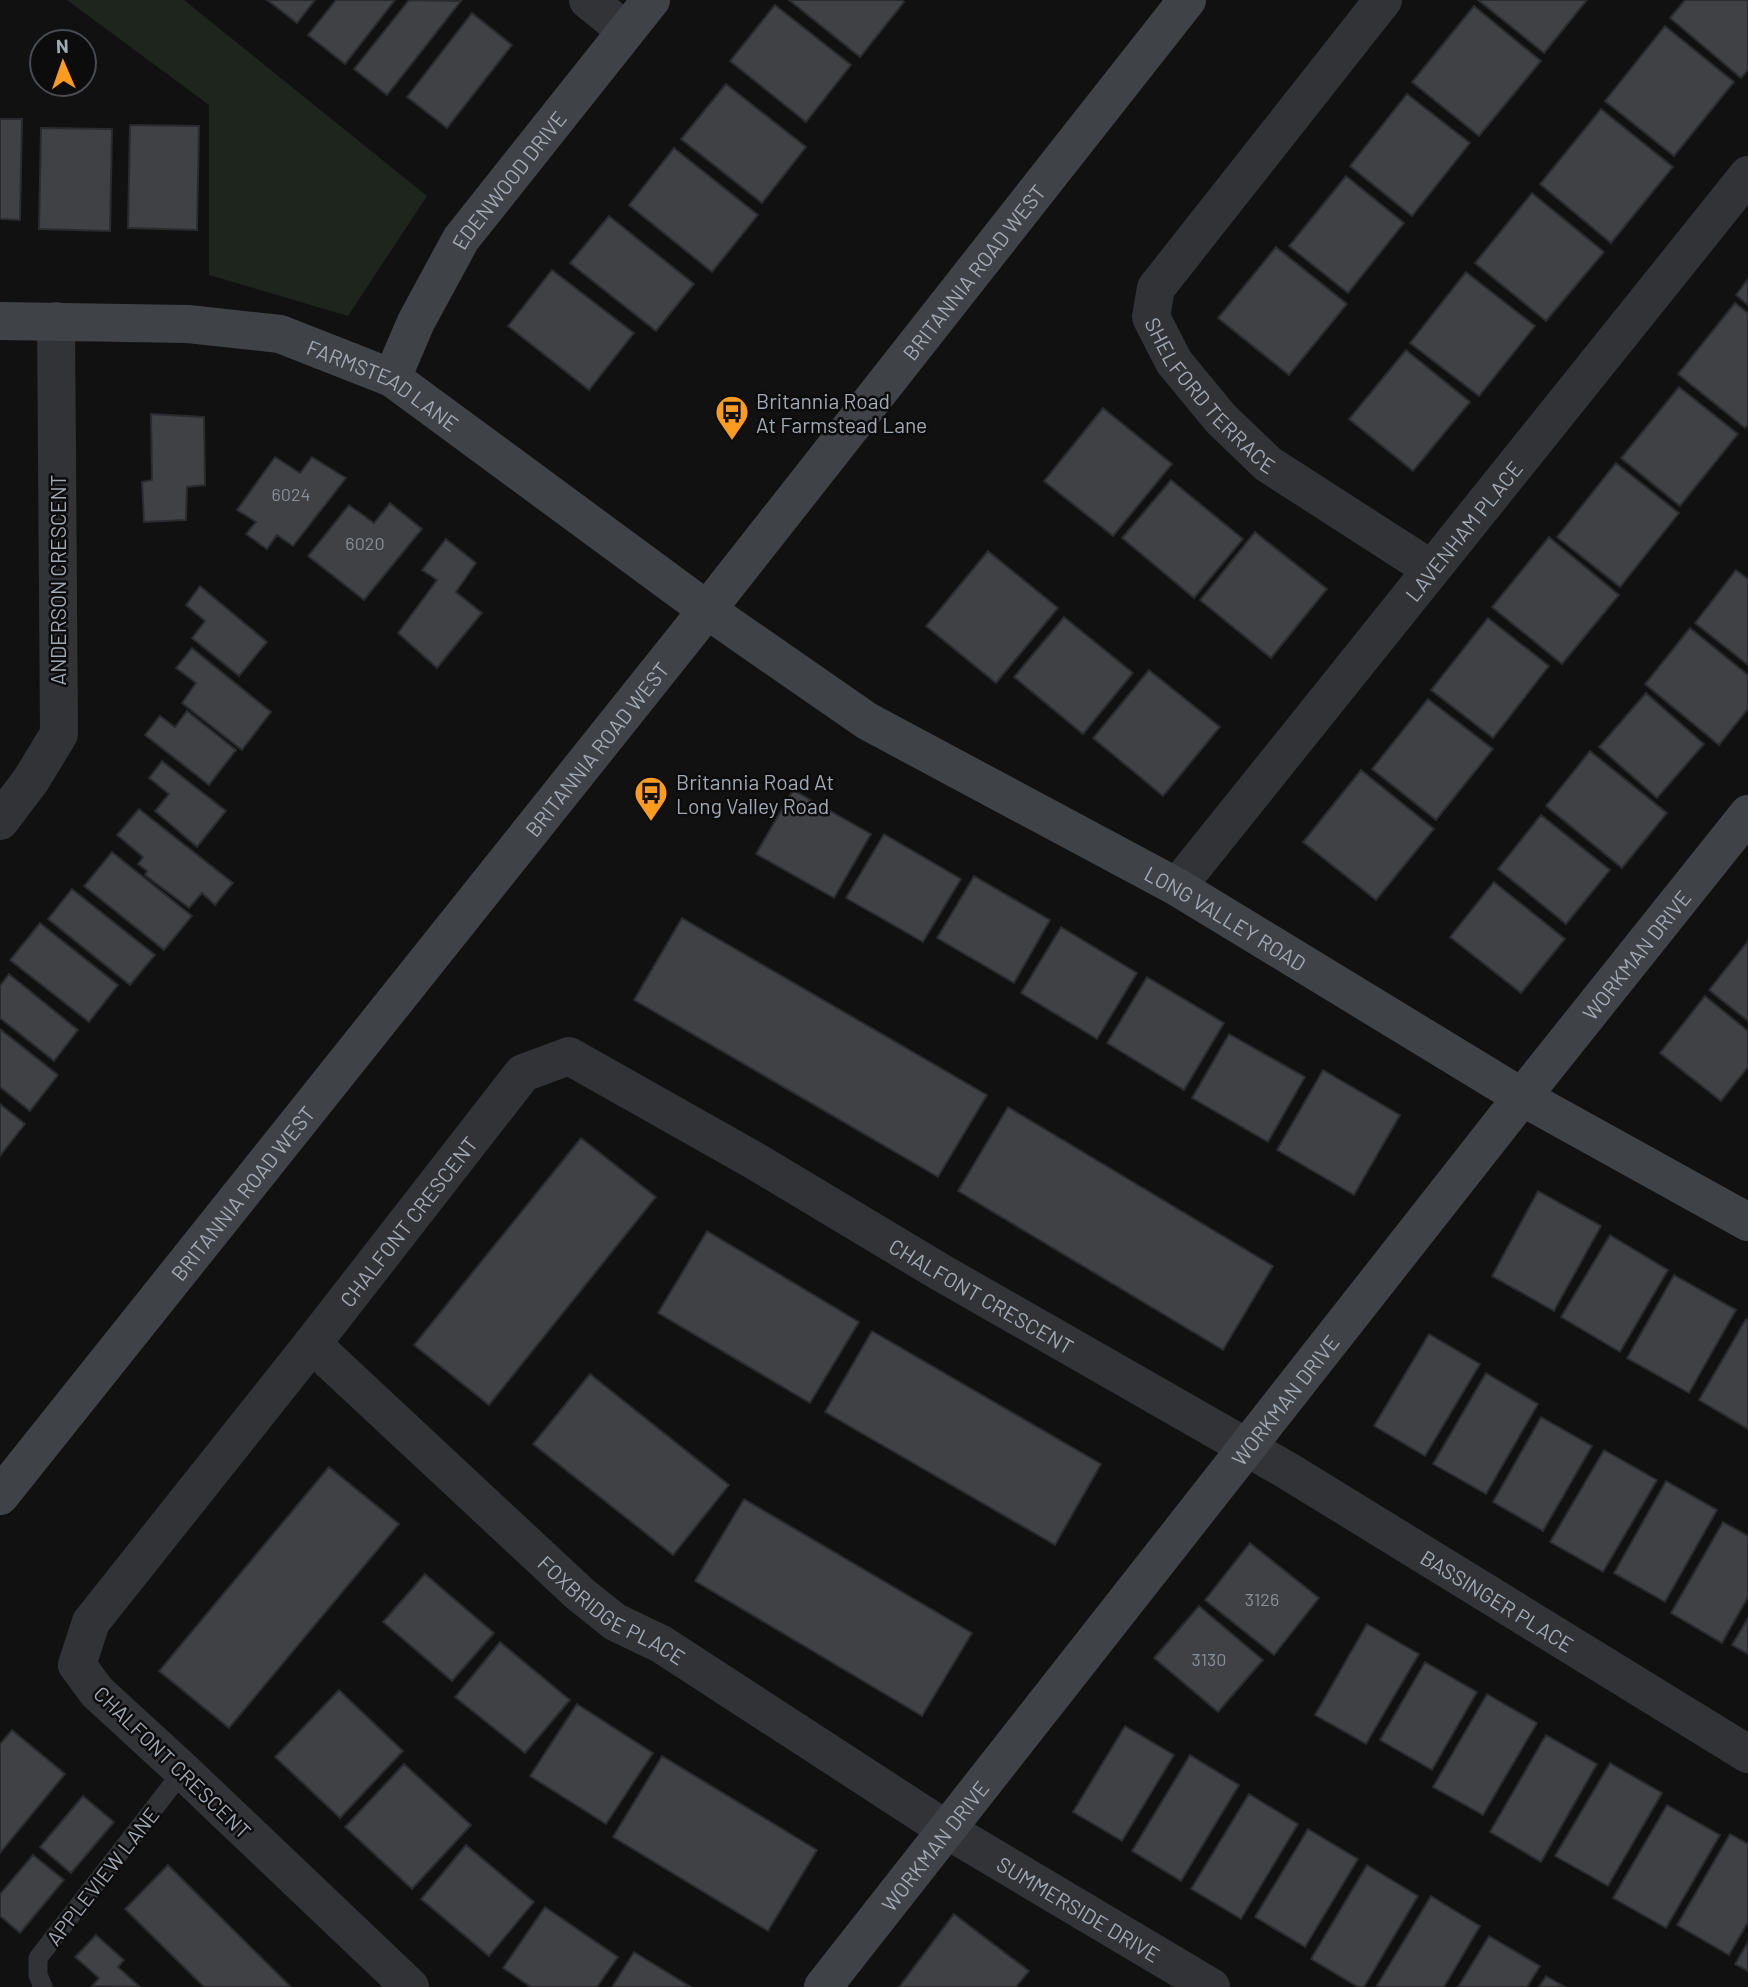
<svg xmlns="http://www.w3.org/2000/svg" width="1748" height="1987" font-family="Barlow,sans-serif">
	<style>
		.green { fill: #1d251d }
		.building { fill: #3f4145; stroke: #2a2b2e; stroke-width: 2 }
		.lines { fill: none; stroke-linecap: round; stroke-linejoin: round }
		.lane { stroke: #313337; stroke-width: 19 }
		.street { stroke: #313337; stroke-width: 38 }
		.secondary { stroke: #3f4247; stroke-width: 38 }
		.labels { text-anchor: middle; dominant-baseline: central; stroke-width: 5; stroke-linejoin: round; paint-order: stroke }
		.number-label { font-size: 18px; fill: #888f98 }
		.street-label { font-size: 21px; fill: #a1a9b4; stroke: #0c0c0d }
		.poi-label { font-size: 21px; fill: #a1a9b4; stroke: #0c0c0d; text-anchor: start }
	</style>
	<rect width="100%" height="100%" fill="#111112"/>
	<path class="green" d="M67,0h117l243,196 -79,120 -139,-41v-170z"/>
	<path class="building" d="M267,0h48l-18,23z
		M336,0h59l-50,64 -37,-29z
		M409,0l52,1 -74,94 -33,-26z
		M789,0h113l2,2 -44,55z
		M1478,0h109l-43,53z
		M1685,0h63v70l-7,8 -71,-60z
		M775,5l76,60 -45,57 -76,-61z
		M1474,6l67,55 -62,75 -67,-54z
		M472,13l40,32 -65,83 -40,-31z
		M1665,26l69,56 -60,74 -69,-55z
		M726,84l80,63 -44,56 -81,-64z
		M1407,94l63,49 -58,73 -62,-50z
		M1601,109l72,58 -62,76 -71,-59z
		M0,119h22l-2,101 -20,-1z
		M130,125l69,1 -2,104 -69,-2z
		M41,128l71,1 -2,102 -71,-2z
		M674,148l84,67 -46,57 -83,-67z
		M1346,176l58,47 -56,70 -59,-47z
		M1532,193l72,59 -58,69 -71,-58z
		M609,216l85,68 -38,47 -86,-68z
		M1276,247l71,57 -58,71 -71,-57z
		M552,270l82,63 -45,57 -81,-64z
		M1466,272l69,54 -56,70 -69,-53z
		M1748,279v26l-12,-10z
		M1735,303l13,10v112l-3,3 -67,-54z
		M1406,350l64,52 -57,69 -64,-52z
		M1679,387l59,47 -58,72 -59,-48z
		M1103,408l69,56 -59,72 -69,-55z
		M151,414l53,3 1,68 -18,2 -1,33 -42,2 -2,-40 10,-2z
		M275,457l25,16 12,-16 34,21 -53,68 -16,-11 -10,14 -21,-15 10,-12 -19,-12z
		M1616,463l63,50 -59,74 -63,-50z
		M1171,480l72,59 -49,59 -72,-60z
		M390,503l32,26 -58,71 -56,-44 41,-51 25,18z
		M1255,532l72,57 -56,69 -71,-58z
		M1549,537l70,58 -57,69 -70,-57z
		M446,539l30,24 -20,29 26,21 -45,55 -39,-35 39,-53 -15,-10z
		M988,551l70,57 -62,75 -70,-57z
		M1736,570l12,9v86l-53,-42z
		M200,586l67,56 -28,34 -47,-38 13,-17 -19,-16z
		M1064,617l69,56 -50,61 -69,-57z
		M1488,618l61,48 -56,72 -62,-48z
		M1690,628l58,47v34l-29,36 -74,-61z
		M192,648l79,64 -29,38 -60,-47 14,-20 -20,-15z
		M1149,670l71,57 -57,69 -70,-58z
		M1646,693l58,51 -47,54 -58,-51z
		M1428,699l65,50 -57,71 -64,-51z
		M187,711l49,39 -27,35 -64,-50 15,-19 15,11z
		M1590,751l77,62 -45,55 -76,-62z
		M162,761l64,50 -29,36 -42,-36 14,-17 -20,-16z
		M1361,770l73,59 -58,71 -73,-58z
		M793,790l78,44 -37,64 -78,-44z
		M139,809l94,74 -18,22 -13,-12 -13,15 -44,-33 2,-4 -9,-7 5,-7 -26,-22z
		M1541,815l69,55 -44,54 -68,-55z
		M884,834l77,45 -38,63 -77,-44z
		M112,852l80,64 -28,34 -80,-64z
		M974,876l76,44 -36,63 -77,-45z
		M1494,882l71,57 -44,54 -71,-56z
		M72,889l83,66 -25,30 -82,-66z
		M682,918l305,177 -49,82 -304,-177z
		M40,923l78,62 -29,37 -79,-62z
		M1061,927l76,46 -40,66 -76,-46z
		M1748,941v80l-39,-31z
		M9,974l69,56 -24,31 -54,-43v-32z
		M1147,977l77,46 -40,67 -77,-47z
		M1705,996l43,35v36l-27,34 -61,-48z
		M0,1029l58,46 -28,36 -30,-24z
		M1229,1034l76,43 -37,65 -76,-44z
		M1323,1070l77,45 -46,80 -77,-45z
		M0,1104l25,20 -25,32z
		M1008,1107l265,159 -50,84 -265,-159z
		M581,1138l75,59 -167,208 -75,-60z
		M1538,1191l63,35 -47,85 -62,-35z
		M707,1231l152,91 -49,81 -152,-90z
		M1610,1235l58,35 -48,82 -59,-35z
		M1674,1275l62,35 -47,83 -62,-35z
		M1746,1319l2,1v109l-49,-29z
		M872,1331l229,133 -46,81 -230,-133z
		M1429,1334l51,30 -55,92 -51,-30z
		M1486,1373l52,31 -52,90 -53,-30z
		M590,1374l139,111 -56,70 -140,-111z
		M1541,1417l51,29 -49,85 -50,-29z
		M1604,1450l53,30 -54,92 -53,-30z
		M329,1467l70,57 -170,204 -70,-57z
		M1666,1481l51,29 -52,92 -51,-29z
		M744,1499l228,134 -50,83 -227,-135z
		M1723,1522l25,14v61l-26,46 -51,-30z
		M1250,1543l69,55 -45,57 -69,-55z
		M425,1574l69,59 -42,48 -69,-59z
		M1199,1606l64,54 -45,52 -64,-54z
		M1748,1618v36l-16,-9z
		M1367,1624l52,30 -53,90 -51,-29z
		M500,1642l70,58 -45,53 -70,-56z
		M1425,1662l52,30 -45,78 -52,-30z
		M339,1690l64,61 -63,67 -65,-61z
		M1487,1694l50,29 -54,92 -50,-28z
		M577,1704l76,49 -47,71 -76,-48z
		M1125,1726l49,29 -52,86 -49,-29z
		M12,1730l53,44 -65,79v-109z
		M1546,1735l51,29 -56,98 -51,-30z
		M1190,1755l49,30 -58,96 -49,-30z
		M662,1756l155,94 -49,81 -155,-94z
		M1610,1763l52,30 -54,93 -53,-30z
		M404,1764l67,61 -59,64 -67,-62z
		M1249,1794l49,30 -57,95 -50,-30z
		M83,1796l31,26 -43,51 -31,-26z
		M1667,1805l53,30 -54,93 -53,-30z
		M1308,1829l50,30 -53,88 -50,-30z
		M1730,1834l18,10v78l-19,33 -52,-30z
		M466,1845l68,57 -45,54 -68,-57z
		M33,1855l31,25 -44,53 -20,-17v-22z
		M168,1865l123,122h-87l-79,-78z
		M1367,1865l51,31 -54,91h-6l-47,-28z
		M1431,1896l49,30 -36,61h-68z
		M545,1907l73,50 -21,30h-66l-28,-19z
		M954,1914l75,57 -13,16h-117z
		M96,1935l28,25 -6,7 22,20 -48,-1 7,-8 -24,-21z
		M1489,1936l51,30 -13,21h-69z
		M1748,1942v29l-13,-7z
		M634,1952l57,35h-79z
		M1546,1976l19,11h-26z"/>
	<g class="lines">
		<path class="lane" d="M43,1987l-5,-12v-17l145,-187"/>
		<g class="street">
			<path d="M588,0l38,31"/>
			<path id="s1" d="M1383,0l-227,288 -5,29 23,45 47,57 47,45 163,105"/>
			<path d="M0,821l31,-41 28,-46 -3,-413"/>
			<path id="s2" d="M1177,887l571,-712"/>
			<path id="s3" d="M312,1344l268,250 35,28 46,22 286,186 264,157"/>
			<path id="s4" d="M410,1987l-227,-216 -86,-79 -20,-27 14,-43 221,-278 211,-271 46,-17 186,105 185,111 348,199 460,283"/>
		</g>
		<g class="secondary">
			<path id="s5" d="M0,321l188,3 92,10 112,44 315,232 160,111 310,166 345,210 226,125"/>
			<path id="s6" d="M392,378l24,-56 45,-83 190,-239"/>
			<path id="s7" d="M0,1496l707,-886 480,-610"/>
			<path id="s8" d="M823,1987l699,-890 226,-283"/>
		</g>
	</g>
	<defs>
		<symbol id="bus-pin" viewBox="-11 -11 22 30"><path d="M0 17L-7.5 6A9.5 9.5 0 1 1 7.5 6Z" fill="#fb9b20" stroke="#0c0c0d"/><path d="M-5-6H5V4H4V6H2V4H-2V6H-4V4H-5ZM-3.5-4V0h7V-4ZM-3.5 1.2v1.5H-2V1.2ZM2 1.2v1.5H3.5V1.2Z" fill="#111"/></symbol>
	</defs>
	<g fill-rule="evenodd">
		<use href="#bus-pin" x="713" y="393" width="38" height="52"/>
		<use href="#bus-pin" x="632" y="774" width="38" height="52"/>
	</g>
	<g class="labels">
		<g class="number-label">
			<text x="291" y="494">6024</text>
			<text x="365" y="543">6020</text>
			<text x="1262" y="1599">3126</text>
			<text x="1209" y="1659">3130</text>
		</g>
		<g class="street-label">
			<text stroke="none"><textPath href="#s6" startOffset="231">EDENWOOD DRIVE</textPath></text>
			<text stroke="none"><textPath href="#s7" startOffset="1564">BRITANNIA ROAD WEST</textPath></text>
			<text stroke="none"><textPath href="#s5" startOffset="396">FARMSTEAD LANE</textPath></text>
			<text stroke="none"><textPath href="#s1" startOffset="495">SHELFORD TERRACE</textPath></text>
			<text stroke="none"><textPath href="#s2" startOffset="457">LAVENHAM PLACE</textPath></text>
			<text transform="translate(57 580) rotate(-90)">ANDERSON CRESCENT</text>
			<text stroke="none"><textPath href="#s7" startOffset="956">BRITANNIA ROAD WEST</textPath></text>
			<text stroke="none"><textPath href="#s5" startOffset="1396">LONG VALLEY ROAD</textPath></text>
			<text stroke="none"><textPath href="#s8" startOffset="1314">WORKMAN DRIVE</textPath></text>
			<text stroke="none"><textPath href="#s7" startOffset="388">BRITANNIA ROAD WEST</textPath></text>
			<text stroke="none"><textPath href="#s4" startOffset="1020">CHALFONT CRESCENT</textPath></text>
			<text stroke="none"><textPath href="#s4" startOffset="1734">CHALFONT CRESCENT</textPath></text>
			<text stroke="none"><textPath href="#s8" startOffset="747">WORKMAN DRIVE</textPath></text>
			<text stroke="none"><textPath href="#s4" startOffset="2333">BASSINGER PLACE</textPath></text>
			<text stroke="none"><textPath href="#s3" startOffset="402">FOXBRIDGE PLACE</textPath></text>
			<text transform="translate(173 1762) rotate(44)">CHALFONT CRESCENT</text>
			<text stroke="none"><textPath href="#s8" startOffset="180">WORKMAN DRIVE</textPath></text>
			<text transform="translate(102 1876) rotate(-52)">APPLEVIEW LANE</text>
			<text stroke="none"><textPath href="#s3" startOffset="957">SUMMERSIDE DRIVE</textPath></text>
		</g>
		<g class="poi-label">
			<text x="756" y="400">Britannia Road<tspan x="756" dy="24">At Farmstead Lane</tspan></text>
			<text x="676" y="781">Britannia Road At<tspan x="676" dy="24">Long Valley Road</tspan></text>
		</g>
	</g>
	<g transform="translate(63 63) rotate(358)"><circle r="33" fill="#0c0c0d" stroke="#484b50" stroke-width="2"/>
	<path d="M0-5L12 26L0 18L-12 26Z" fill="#fb9b20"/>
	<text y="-10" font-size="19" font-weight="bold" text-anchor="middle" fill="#a1a9b4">N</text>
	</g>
</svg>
